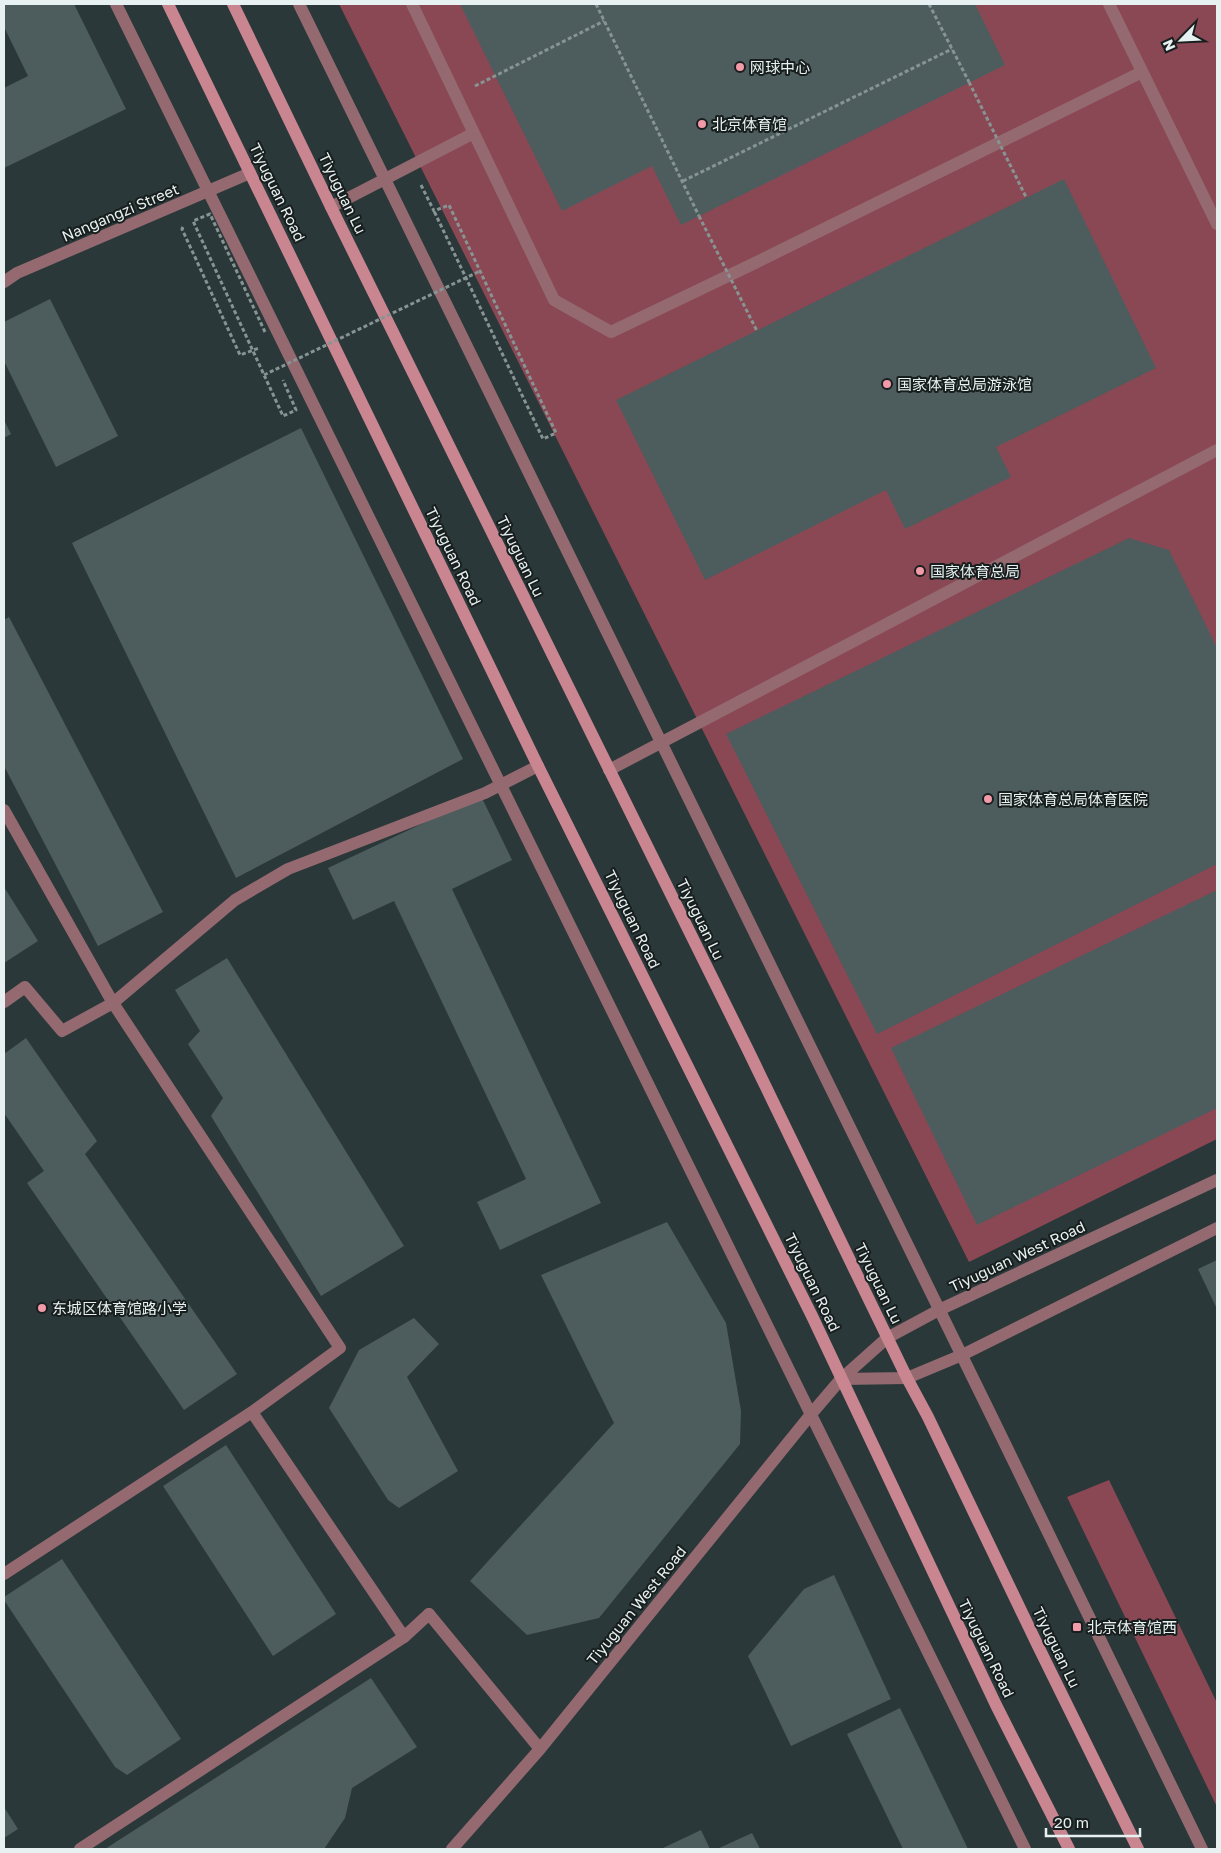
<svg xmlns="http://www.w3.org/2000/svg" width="1221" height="1853" font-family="'Golos Text','Noto Sans SC',sans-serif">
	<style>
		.green { fill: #8a4854 }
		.building { fill: #4d5c5d }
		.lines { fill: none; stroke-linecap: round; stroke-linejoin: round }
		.path { stroke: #889494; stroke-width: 3; stroke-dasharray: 4 2.5; stroke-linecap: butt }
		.service { stroke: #946a70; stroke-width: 12 }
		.minor { stroke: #946a70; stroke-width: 12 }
		.tertiary { stroke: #946a70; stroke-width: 12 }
		.secondary { stroke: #c98691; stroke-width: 12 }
		.path-bridge { stroke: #889494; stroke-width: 3; stroke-dasharray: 4 2.5; stroke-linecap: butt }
		.poi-dot { fill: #f39aa8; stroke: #181e1e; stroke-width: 2 }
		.labels { text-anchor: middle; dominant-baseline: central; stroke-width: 4; stroke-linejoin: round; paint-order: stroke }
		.poi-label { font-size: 15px; fill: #e8f1f1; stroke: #181e1e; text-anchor: start }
		.street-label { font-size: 15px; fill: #e8f1f1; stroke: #181e1e }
	</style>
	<rect width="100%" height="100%" fill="#2a3839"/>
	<path class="green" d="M339,4h878v1135l-248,123z
		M1109,1480l108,223v104l-150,-310z"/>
	<path class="building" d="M4,4h70l52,105 -122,59v-80l24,-12 -24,-49z
		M460,4h515l30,61 -324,160 -29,-59 -90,45z
		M1064,179l92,189 -160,79 15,30 -106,52 -19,-39 -181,90 -89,-180z
		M50,299l68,137 -62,31 -52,-106v-39z
		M4,420l7,14 -7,4z
		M301,428l162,331 -227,119 -164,-335z
		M1129,538l40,12 48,98v216l-340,170 -151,-300z
		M9,617l154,295 -65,34 -94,-180v-146z
		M481,796l31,64 -60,29 149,314 -101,47 -23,-48 49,-23 -132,-278 -41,19 -25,-52z
		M4,887l34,54 -34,22z
		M1217,890v218l-240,117 -86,-177z
		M227,958l177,288 -83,50 -110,-180 12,-18 -35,-54 12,-13 -25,-41z
		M26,1038l71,103 -12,13 152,220 -53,36 -157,-227 17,-12 -40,-58v-59z
		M667,1222l59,101 15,88 -1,33 -141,174 -72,17 -57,-54 144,-158 -73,-148z
		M1217,1260v49l-19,-40z
		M414,1318l25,26 -32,33 51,94 -59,37 -11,-8 -59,-92 30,-58z
		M226,1445l110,169 -63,42 -110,-170z
		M62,1559l119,180 -54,36 -12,-8 -111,-167v-3z
		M834,1575l57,124 -100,47 -43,-90 56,-67z
		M371,1678l46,69 -65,41 -7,30 -21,31h-219z
		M900,1708l68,141h-65l-56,-115z
		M4,1807l14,22 -14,9z
		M701,1830l9,19h-49z
		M752,1833l8,16h-43z"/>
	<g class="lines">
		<path class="path" d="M596,4l103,212
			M929,4l40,78
			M475,86l129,-65
			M683,181l269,-132
			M421,185l13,26 15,-6 107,228 -13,6 -109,-228
			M183,227l-1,2 58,126 19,-7"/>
		<path class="service" d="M412,4l142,296 57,32 144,-69 387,-191
			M1109,4l108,220
			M331,207l143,-74
			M609,770l608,-320
			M80,1849l324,-212 25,-23"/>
		<path class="minor" d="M4,282l13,-9 233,-100
			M4,810l109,193 227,345 -88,64 -248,162
			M4,1002l21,-15 37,44 51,-28 122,-103 53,-31 197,-76 53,-27
			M841,1379l66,-1 55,-23 255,-127
			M252,1412l152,225
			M429,1614l111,135
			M452,1849l88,-100 272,-336 29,-34 46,-41 52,-28 278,-130"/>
		<path class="tertiary" d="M116,4c300,616 609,1228 909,1845
			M299,4l691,1409 212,436"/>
		<path class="secondary" d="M168,4l370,762 274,550 184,389 73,144
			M233,4l98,203 416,841 160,330 21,39 110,229 100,203"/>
		<path class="path-bridge" d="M969,82l57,115
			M699,216l58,115
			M265,332l-55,-118 -17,7 90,195 13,-6 -13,-30
			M264,375l216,-104"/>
	</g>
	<g class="poi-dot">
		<circle cx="740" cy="67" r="5"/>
		<circle cx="702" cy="124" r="5"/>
		<circle cx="887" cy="384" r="5"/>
		<circle cx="920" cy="571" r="5"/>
		<circle cx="988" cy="799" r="5"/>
		<circle cx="42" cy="1308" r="5"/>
		<rect x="1072" y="1622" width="10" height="10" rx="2.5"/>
	</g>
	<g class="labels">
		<g class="poi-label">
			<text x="750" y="67">网球中心</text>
			<text x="712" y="124">北京体育馆</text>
			<text x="897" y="384">国家体育总局游泳馆</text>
			<text x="930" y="571">国家体育总局</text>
			<text x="998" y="799">国家体育总局体育医院</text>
			<text x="52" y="1308">东城区体育馆路小学</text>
			<text x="1087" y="1627">北京体育馆西</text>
		</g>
		<g class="street-label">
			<text transform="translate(278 192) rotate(64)">Tiyuguan Road</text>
			<text transform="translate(343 193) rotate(64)">Tiyuguan Lu</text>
			<text transform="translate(120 212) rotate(-23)">Nangangzi Street</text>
			<text transform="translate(454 556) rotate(64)">Tiyuguan Road</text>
			<text transform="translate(521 556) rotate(64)">Tiyuguan Lu</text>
			<text transform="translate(633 919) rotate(64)">Tiyuguan Road</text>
			<text transform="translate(701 919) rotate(64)">Tiyuguan Lu</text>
			<text transform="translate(1017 1256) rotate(-25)">Tiyuguan West Road</text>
			<text transform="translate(813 1282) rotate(64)">Tiyuguan Road</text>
			<text transform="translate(879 1283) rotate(64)">Tiyuguan Lu</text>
			<text transform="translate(636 1605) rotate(-51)">Tiyuguan West Road</text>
			<text transform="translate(1057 1647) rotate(64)">Tiyuguan Lu</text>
			<text transform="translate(987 1648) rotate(64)">Tiyuguan Road</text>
		</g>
	</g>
	<rect width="1221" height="1853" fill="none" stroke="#e8f1f1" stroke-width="10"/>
	<g transform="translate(1181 40) rotate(246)" stroke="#181e1e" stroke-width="4" paint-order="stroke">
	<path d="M0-4L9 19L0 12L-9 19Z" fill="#e8f1f1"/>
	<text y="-8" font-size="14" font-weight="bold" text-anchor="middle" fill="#e8f1f1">N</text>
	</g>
	<path d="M1046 1828v8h94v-8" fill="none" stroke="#e8f1f1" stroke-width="2.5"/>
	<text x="1054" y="1828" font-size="15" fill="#e8f1f1" stroke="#181e1e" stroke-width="4" paint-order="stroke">20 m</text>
</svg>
